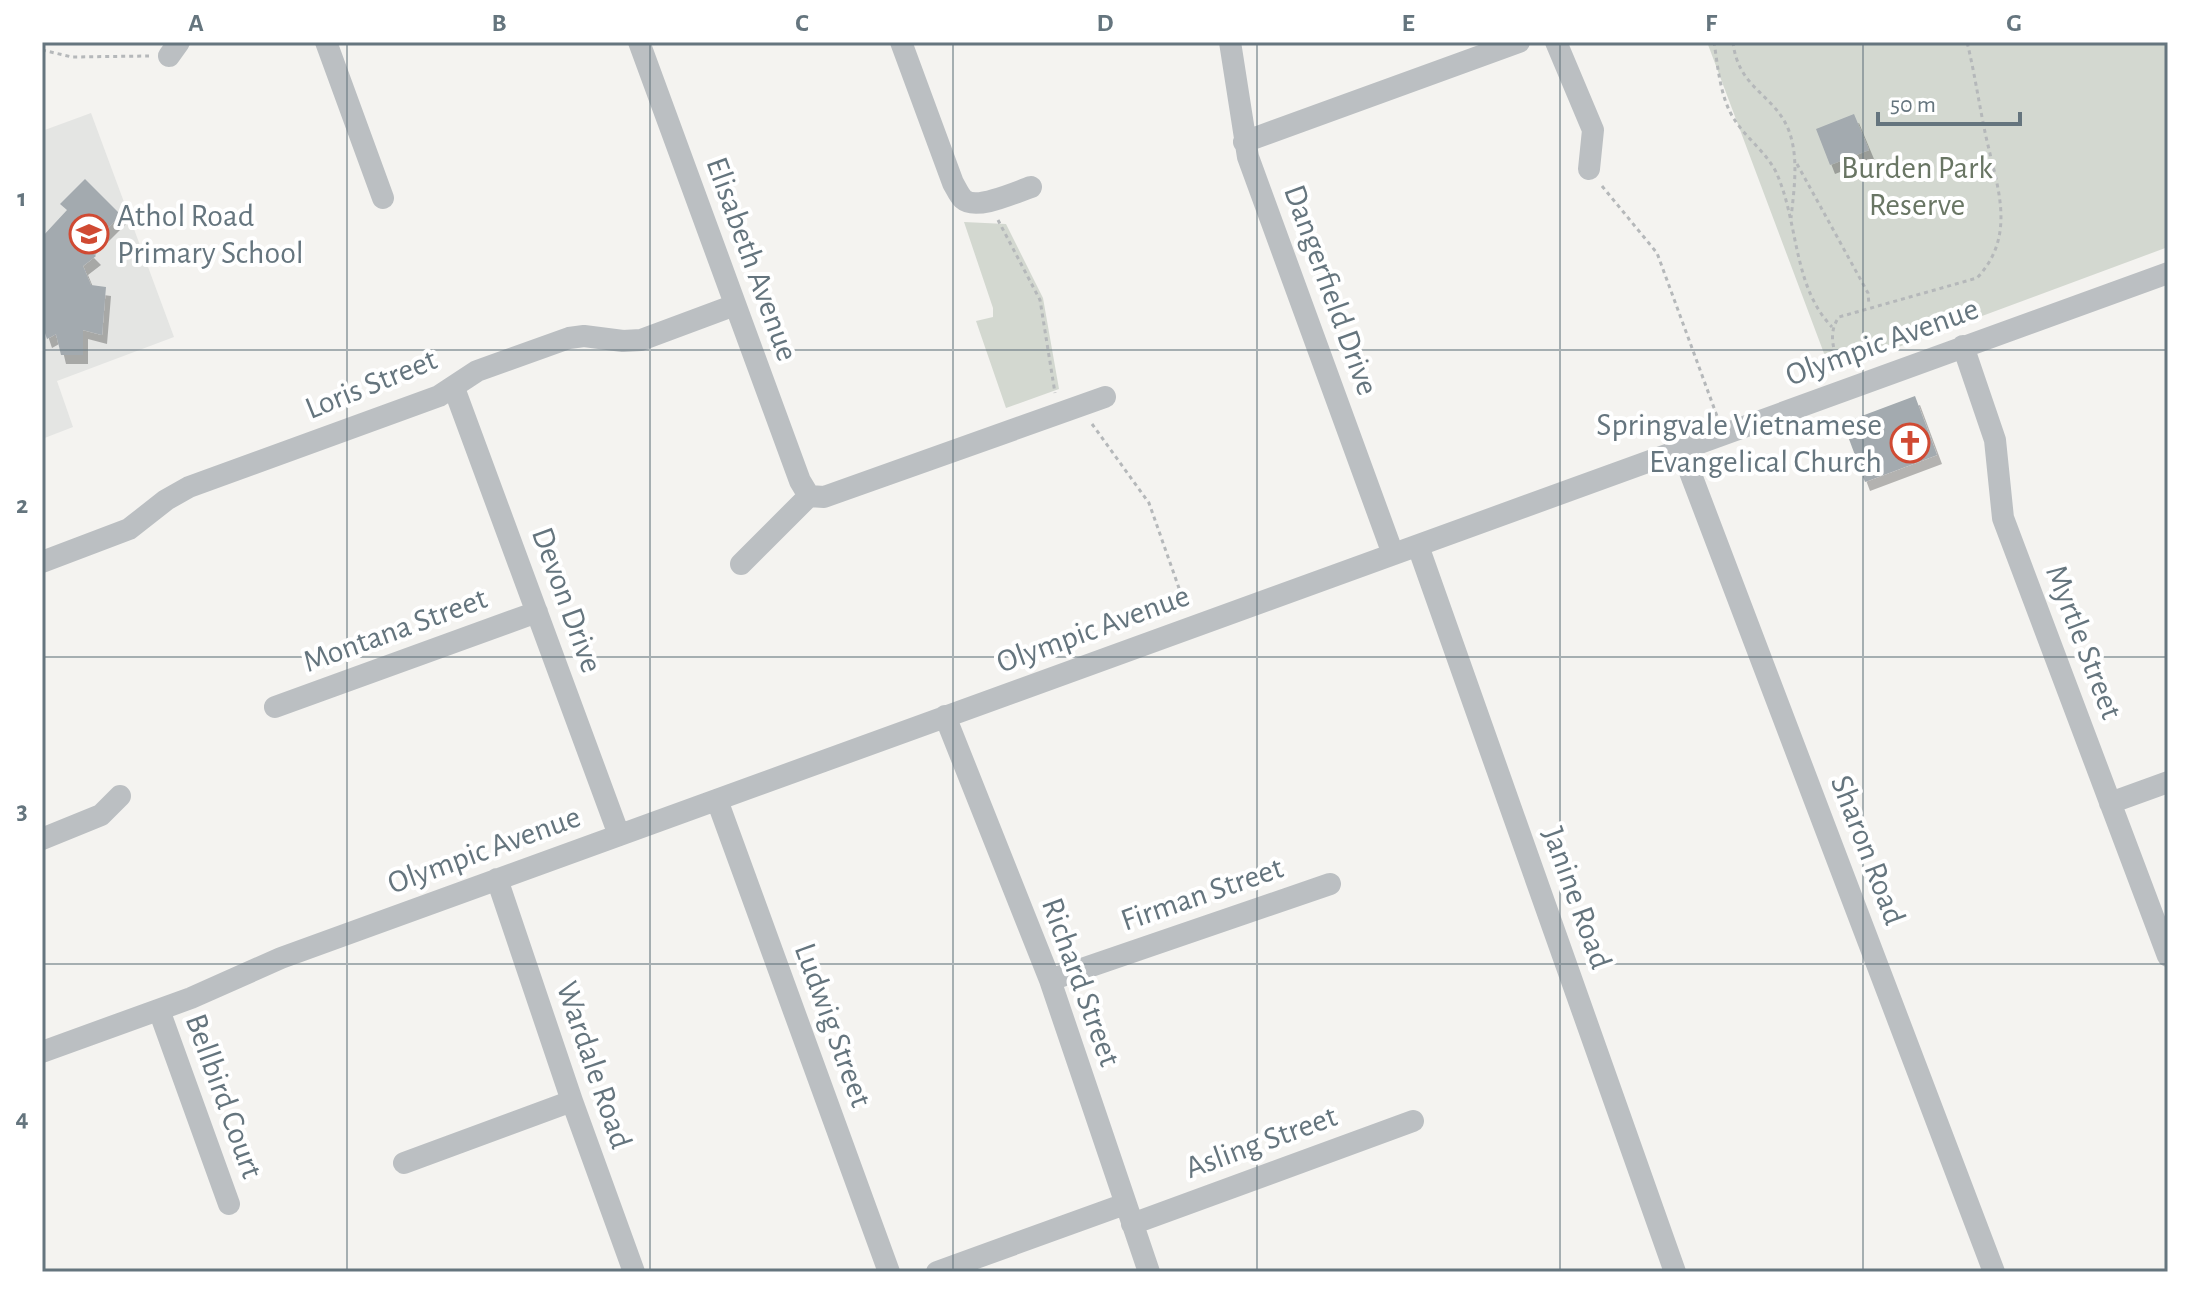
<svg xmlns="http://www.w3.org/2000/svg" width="2210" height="1314" font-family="'Alegreya Sans',sans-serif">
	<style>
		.built { fill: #e4e5e3 }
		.green { fill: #d3d8d0 }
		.building { fill: #a3aaaf; filter: url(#shadow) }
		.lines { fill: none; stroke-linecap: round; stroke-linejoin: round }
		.path { stroke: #b5b8ba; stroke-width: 3; stroke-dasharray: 4 4; stroke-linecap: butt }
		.minor { stroke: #bbbfc2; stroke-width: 22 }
		.grid { fill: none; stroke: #65757e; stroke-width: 2; stroke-opacity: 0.55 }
		.labels { text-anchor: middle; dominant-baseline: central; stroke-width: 8; stroke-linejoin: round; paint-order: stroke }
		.park-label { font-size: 32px; fill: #697664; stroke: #fff }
		.poi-label { font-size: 32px; fill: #65757e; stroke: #fff; text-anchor: start }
		.street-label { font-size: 32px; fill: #65757e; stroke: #fff }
		.neatline { fill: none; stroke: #65757e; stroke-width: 3 }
		.grid-label { font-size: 26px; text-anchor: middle; font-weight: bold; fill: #65757e }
	</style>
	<defs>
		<filter id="shadow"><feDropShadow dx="5" dy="9" stdDeviation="0" flood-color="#0004"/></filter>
	</defs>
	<rect width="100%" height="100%" fill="#f4f3f0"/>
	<path class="built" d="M91,113l83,224 -117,44 16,46 -31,12v-308z"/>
	<path class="green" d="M1707,42h461v205l-337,125z
		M964,222l42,2 37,74 16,91 -53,19 -30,-87 17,-4v-9z"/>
	<path class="building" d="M1854,114l15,36 -39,15 -14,-36z
		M85,179l36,36 -33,33 8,8 -13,10 8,19 15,2 -4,48 -19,-5v25h-22l-5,-21 -9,5 -5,-15v-87l25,-27 -7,-6z
		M1915,396l22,59 -72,27 -22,-59z"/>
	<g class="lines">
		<path class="path" d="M1714,42c4,25 6,55 20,77 12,19 32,33 42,53 23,50 16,113 56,155
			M1733,42c5,47 42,52 56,89 10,27 5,59 2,87
			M42,50l30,7 77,-1
			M1797,164l71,129 1,12
			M1602,186l55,67 60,163
			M998,220l42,80 15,93
			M1841,370c-7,-19 -14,-36 -2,-53l138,-39c43,-46 17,-98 7,-151 -6,-29 -10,-57 -17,-85
			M1092,424l57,79 37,105"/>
		<path class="minor" d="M326,42l57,156
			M639,42l161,439 9,15
			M901,42l52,141c3,5 6,12 10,16 13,12 53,-7 68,-12
			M1230,42l18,115 145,397
			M1556,42l37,88 -4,39
			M169,56l10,-14
			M1244,142l275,-100
			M1963,346l32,94 8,78 165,438
			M454,388l165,447
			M1682,451l312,821
			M1418,546l257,726
			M42,562l87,-33 37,-29 23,-13 250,-91 38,-25 92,-33 15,-2 39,5 18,-1 94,-35
			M741,564l68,-68 15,1 281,-100
			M275,707l262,-95
			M945,716l105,264 99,292
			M717,800l172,472
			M2110,803l58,-21
			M42,839l59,-24 19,-19
			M497,879l75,222 62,171
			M1050,980l280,-96
			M159,1010l70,194
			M42,1052l149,-54 90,-40 1887,-685
			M404,1163l168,-62
			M1132,1224l281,-103
			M937,1272l188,-68"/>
	</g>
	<path class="grid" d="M347,42v1230M650,42v1230M953,42v1230M1257,42v1230M1560,42v1230M1863,42v1230M42,350h2126M42,657h2126M42,964h2126"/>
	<defs>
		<symbol id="school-ring" viewBox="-11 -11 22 22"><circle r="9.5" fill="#fff" stroke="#d04a33" stroke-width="1.5"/><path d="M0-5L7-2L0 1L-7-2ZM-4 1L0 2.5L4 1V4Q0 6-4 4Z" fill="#d04a33"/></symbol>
		<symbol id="church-ring" viewBox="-11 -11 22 22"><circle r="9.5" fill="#fff" stroke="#d04a33" stroke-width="1.5"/><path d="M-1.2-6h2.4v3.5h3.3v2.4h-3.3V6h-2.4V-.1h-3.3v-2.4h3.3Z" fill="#d04a33"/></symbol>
	</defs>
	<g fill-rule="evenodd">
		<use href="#school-ring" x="67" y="212" width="44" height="44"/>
		<use href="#church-ring" x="1888" y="421" width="44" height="44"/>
	</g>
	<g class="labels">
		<g class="park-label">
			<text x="1917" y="168">Burden Park<tspan x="1917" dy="37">Reserve</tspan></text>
		</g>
		<g class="poi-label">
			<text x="117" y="216">Athol Road<tspan x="117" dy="37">Primary School</tspan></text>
			<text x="1882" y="425" text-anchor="end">Springvale Vietnamese<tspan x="1882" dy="37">Evangelical Church</tspan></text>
		</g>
		<g class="street-label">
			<text transform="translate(752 259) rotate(70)">Elisabeth Avenue</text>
			<text transform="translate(1331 290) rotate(70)">Dangerfield Drive</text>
			<text transform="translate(1882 342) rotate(-20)">Olympic Avenue</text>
			<text transform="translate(371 384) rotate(-22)">Loris Street</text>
			<text transform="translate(567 600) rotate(70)">Devon Drive</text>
			<text transform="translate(1093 629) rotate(-20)">Olympic Avenue</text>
			<text transform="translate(395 630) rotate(-20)">Montana Street</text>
			<text transform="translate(2084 642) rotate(69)">Myrtle Street</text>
			<text transform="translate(484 850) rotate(-20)">Olympic Avenue</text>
			<text transform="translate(1868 850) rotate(69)">Sharon Road</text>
			<text transform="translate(1202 894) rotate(-19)">Firman Street</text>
			<text transform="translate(1577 898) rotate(70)">Janine Road</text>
			<text transform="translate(1081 982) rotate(70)">Richard Street</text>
			<text transform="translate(833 1025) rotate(70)">Ludwig Street</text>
			<text transform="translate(594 1065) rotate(71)">Wardale Road</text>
			<text transform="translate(224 1096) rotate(70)">Bellbird Court</text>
			<text transform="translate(1261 1142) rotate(-20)">Asling Street</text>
		</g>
	</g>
	<rect width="2210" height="1314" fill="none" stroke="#ffffff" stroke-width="88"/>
	<path d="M1878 112v12h142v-12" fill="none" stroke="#65757e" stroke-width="4"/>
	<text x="1890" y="112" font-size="24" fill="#65757e" stroke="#ffffff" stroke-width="6" paint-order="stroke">50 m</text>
	<rect x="44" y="44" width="2122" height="1226" class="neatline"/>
	<g class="grid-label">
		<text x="196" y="31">A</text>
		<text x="499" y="31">B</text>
		<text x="802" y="31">C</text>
		<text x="1105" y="31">D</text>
		<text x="1408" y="31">E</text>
		<text x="1711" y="31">F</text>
		<text x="2014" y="31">G</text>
		<text x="22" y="206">1</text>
		<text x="22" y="513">2</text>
		<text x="22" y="819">3</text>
		<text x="22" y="1126">4</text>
	</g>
</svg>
